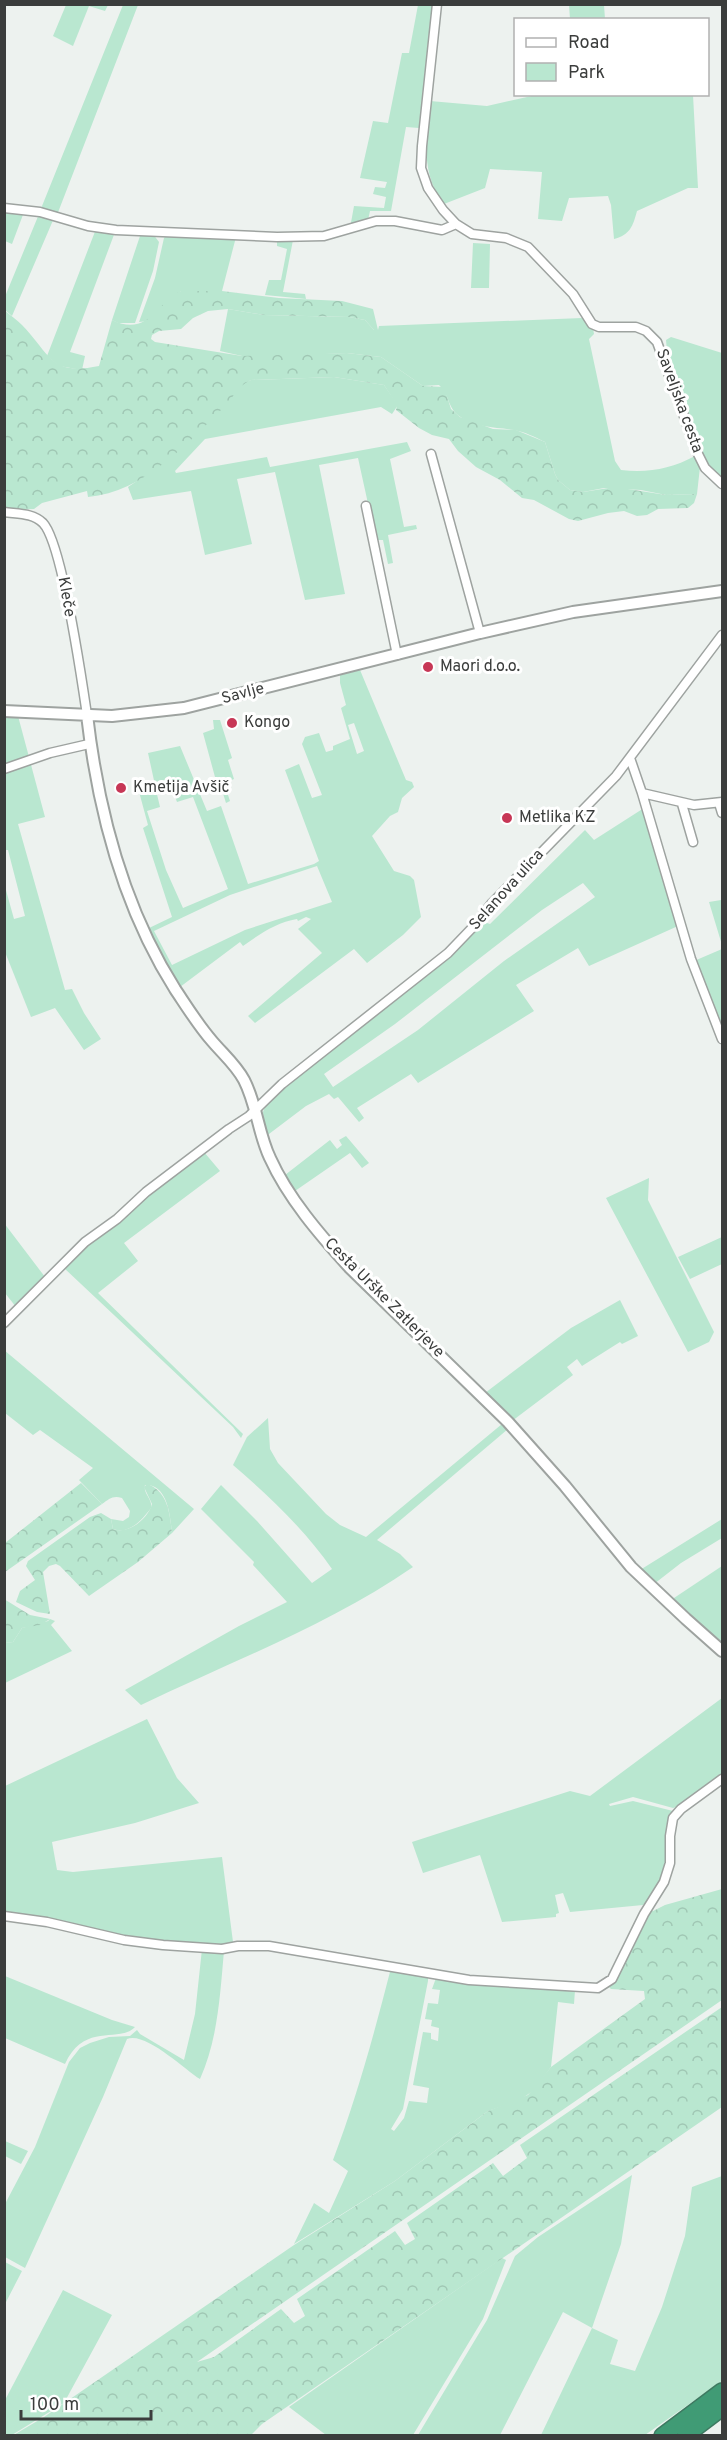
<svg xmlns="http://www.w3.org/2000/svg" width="727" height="2440" font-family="Overpass,sans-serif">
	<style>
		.green { fill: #b9e7d0; fill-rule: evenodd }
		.forest { fill: url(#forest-crowns) }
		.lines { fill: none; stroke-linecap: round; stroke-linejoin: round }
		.street-casing { stroke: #9ea3a0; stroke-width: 11 }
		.secondary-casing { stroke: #9ea3a0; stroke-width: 14 }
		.highway-casing { stroke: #3e7a61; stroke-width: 18 }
		.street { stroke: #fff; stroke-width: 8 }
		.secondary { stroke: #fff; stroke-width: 10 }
		.highway { stroke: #409b75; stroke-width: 15 }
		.poi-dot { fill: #c73756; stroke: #fff; stroke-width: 2 }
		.labels { text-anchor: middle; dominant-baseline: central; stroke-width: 6; stroke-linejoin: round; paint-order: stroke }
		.street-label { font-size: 16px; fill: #3b3d3c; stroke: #fff }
		.poi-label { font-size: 16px; fill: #3b3d3c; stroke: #fff; text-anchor: start }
	</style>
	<defs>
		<pattern id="forest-crowns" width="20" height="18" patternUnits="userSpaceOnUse" patternTransform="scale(1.5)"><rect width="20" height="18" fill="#b9e7d0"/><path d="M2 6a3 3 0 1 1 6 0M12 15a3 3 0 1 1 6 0" fill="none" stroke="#a0c7b4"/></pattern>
	</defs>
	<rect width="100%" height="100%" fill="#edf2ef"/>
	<path class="green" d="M66,5h42l-3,6 -16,-5 -16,40 -20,-10z
		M123,5h15l-81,210 -17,-4z
		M418,5h14l-13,123 -13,-1 -15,84h-21l-2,9 -18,8 4,-22 30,2 2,-11 -13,-3 2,-7 10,1 2,-6 -27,-4 13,-57 15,2 14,-70h7z
		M569,5h35l1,14h-35z
		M536,95h157l5,93h-10l-51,23c-4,15 -7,24 -23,28l-3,-34 -3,-9 -39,2 -7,23 -24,-2 4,-47 -52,-3 -5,19 -41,16c-24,-30 -18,-68 -14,-103l57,5z
		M4,210l20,2 -12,32 -7,-3z
		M39,214l15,4 -42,98 -7,-6 -1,-11z
		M96,229l19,3 -45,120 15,4 -3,14 -23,-4 -12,-10z
		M141,233l12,1 6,8 -6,29 -18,52h-17l-6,-3z
		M167,234l69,3 -14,54h-41l-33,30 -9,1 16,-44 9,-40z
		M277,239l16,1 -10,52 22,2 1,5 -41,-4 4,-15h12l6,-31 -10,-3z
		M473,243l17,1 -1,44h-18z
		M228,309l36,6 85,2 16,3 9,10h4l1,-4 203,-8 11,10 1,6 -5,5 26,122 6,9c27,3 50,-1 74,-14l5,11 -3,27 -31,1 -25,-5 -37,-2 -21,4 -13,-2 -12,-10 -3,-6 -10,-32c-10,-5 -20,-10 -31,-12 -18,-3 -39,-2 -55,-14 -12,-9 -9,-21 -20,-31l-16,1 -42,-29 -34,-4 -84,4 -21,-1 -22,-5z
		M671,337l51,16v125l-9,-6 -13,-19 -32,-90 -2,-23z
		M334,377l50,8 14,20 -6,9 -11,-7 -176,32 -30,32 1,2 91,-16 3,10 137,-25 4,9 -21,8 14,68 12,-2 1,4 -29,6 5,28 -5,1 -5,-24h-7l-18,-82 -39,7 26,129 -40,6 -30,-128 -38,7 15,65 -47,11 -14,-64 -58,9 -5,-13c42,-28 83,-63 113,-103l10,-4z
		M360,670l46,110 6,2 2,5 -12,11 -4,14 -8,4 -18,20 22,35 16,5 4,4 7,37 -18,18 -36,28 -13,-14 -99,74 -7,-7 74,-63 -24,-24 13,-10 -5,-2 -8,4 -1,-2c-20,3 -37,15 -54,27l-3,-4 -60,45 -33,-58 25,-12 -29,-89 5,-3 -10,-37 17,-3 -7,-32 32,-7 27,65 14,-5 27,78 66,-20 5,-3 -34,-91 14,-6 13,34 10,-3 -20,-51 3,-7 14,-4 7,19 7,-2v-4l17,-7 -9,-31 5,-3 -6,-22v-8zM354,723l10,28 -7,3 -9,-29zM171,786l6,16 16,-5 35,92 -45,19 -17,-38 -19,-59 13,-4 -4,-17zM317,866l15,36 -87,28 -73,35 -18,-34 76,-36z
		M4,715l14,1 11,41 -25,9z
		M213,720h7l12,38 -4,2 6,19 -10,4 6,18 -4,2 -7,-22 -4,-4 -12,-44 11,-4z
		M30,761l15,56 -27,7 47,166 7,-1 12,24 17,26 -17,11 -29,-42 -24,9 -26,-65 -1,-69 10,36 11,-3 -17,-66h-3l-1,-78z
		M644,808l34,118 -89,40 -11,-18 -62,37 18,26 -116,72 -7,-9 -54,34 7,10 -5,4 -21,-25 -4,2 -5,-5 -23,12 -41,31 -2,-25 3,-8 62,-53 111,-85 45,-44 6,2 95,-94 9,10zM583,883l12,14 -91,64 -86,69 -85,57 -9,-13 71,-50 147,-114z
		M721,900l1,6v39l-13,-43z
		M722,949v83l-28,-71z
		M346,1136l23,27 -7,5 -12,-15 -55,38 -10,-16 45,-35 7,9 5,-4 -3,-5z
		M204,1152l16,19 -96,72 14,18 -40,32 145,141 -2,4 -8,-11 -169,-159 23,-23z
		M649,1178l-1,22 66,132 -5,10 -21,10 -82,-154z
		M4,1223l41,54 -29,30 -11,-14z
		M722,1237v27l-32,15 -12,-22z
		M620,1300l18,36 -16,8 -2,-2 -38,24 -5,-7 -10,8 6,8 -61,46 -27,-28 86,-65z
		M4,1350l190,159 -22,24c-2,-17 -4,-49 -27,-48 -2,9 8,14 6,23 -9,12 -22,27 -38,21l-2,-10 12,2 6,-4 1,-6 -8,-13c-9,-3 -13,1 -20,6l-23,-24 14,-12 -53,-38 -7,5 -28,-22z
		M268,1418l2,31 8,14 48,51 14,11 26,12 136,-113 6,5 -131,111 23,14 13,13c-84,58 -181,94 -272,138l-16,-15 114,-64 48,-24 -34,-37 1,-3 -53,-53 20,-24 36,36 55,62 20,-14c-27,-39 -63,-73 -99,-104l14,-28z
		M722,1519v19l-41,25 -27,21 -14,-14z
		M722,1566v76l-51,-42z
		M50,1619l5,2 -4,4 21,26 -67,32 -1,-40 9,-1 9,-14 26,-7z
		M722,1698v76l-40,31 -9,3 -40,-11 -24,7 1,2 23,-5 40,10c-10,31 2,73 -30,94l-73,7 -7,-19 -8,2 4,18 -3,1v3l-54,5 -22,-67 -57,18 -11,-31 158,-51 20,5z
		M147,1719l30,59 22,25 -64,20 -83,19 5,28 16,2 149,-15 11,85 -5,4 -79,-4 -144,-29v-127z
		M202,1949l22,2c-4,44 -6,88 -24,128 -16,-10 -55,-48 -73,-40l-24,58 -78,171 -20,-11v-53l30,-57 34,-85 11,-14 10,-5 19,-6 21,-1 7,-6 3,4 44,26 11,-46z
		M391,1968l37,9v4l-25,128 -12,20 3,2 10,-13 5,-17 18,2 2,-15 -16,-3 10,-53 8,1v6l7,2 1,-13 -8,-2 1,-6 -7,-1 3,-16 10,1 2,-14 -8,-1 4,-11 139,12 -1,14 -16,-2 -7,65 -17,23 -14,10 -32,11 -93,70 -101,63 20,-41 15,10 19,-42 -15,-11c24,-63 41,-126 58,-192z
		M5,1976l107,44 23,7c-16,17 -50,-6 -70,37l-60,-26z
		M5,2141l23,10 -7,13 -16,-8z
		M632,2175l-11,69 -29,84 26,12 -8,24 25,7 27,-64 23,-71 7,-49 30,-11v205l-77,54h-104l51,-107 -29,-16 -63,123h-82l69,-115 28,-64 23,-19z
		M502,2258l4,2 -23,59 -70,116h-87l-37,-28z
		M5,2262l17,9 -17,33z
		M63,2290l49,25 -48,88 -52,32 -7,1 -1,-34z"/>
	<path class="forest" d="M181,291h41l57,7 63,3 31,8 5,21h-4l-9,-10 -16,-3 -85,-2 -36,-6 -20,2 -15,7 -12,11 -22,2 -7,4 -1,4 4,3 87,14 105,-3 34,4 42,29 21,1 7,22 9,8 33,12 23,1 29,12 10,32 3,6 12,10 13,2 32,-5 51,8 31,-1 -3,9 -6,5 -30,1 -11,6 -10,1 -13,-5 -16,2 -30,8 -9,-2 -35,-19 -12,-2 -22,-18 -24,-13 -18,-16 -9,-12 -17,-4 -13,-7 -23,-18 1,-5 -13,-20 -50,-8 -83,3c-14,6 -16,16 -26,26 -37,37 -81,86 -137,91l-1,-6 -45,12 -8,6 -29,1 -1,-200c6,5 13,10 18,15 29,30 28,51 77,41l13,-46c37,18 45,-19 69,-29z
		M81,1483l21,21 -97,68v-29z
		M147,1484c21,7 23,30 25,49l-34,29 -49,34 -29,-30 -4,-2 -7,2 -6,6 7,42 -13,-2 -21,-10 4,-11 15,-11 -9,-14 2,-5 62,-44 11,-4 10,6 2,10c15,6 35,-10 39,-25l-8,-17z
		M4,1599l26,16 20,4 -10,6 -18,3 -9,14 -8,1z
		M722,1889v111l-525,362 17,-5 67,-48 13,14 11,-7 -8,-17 98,-68 10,14 10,-6 -8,-16 86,-60 10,13 24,-18 -7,-13 202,-138v100l-460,317 -11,11 -239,1 32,-19 250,-172 101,-64 93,-70 40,-16 23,-28 94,-68 -1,-8 -33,-2 -3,-3 40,-75h5l12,-6z"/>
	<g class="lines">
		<defs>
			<path id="street" d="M437,4l-15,142 -1,22 7,20 15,22 13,14 16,10 34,4 22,9 45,47 19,30 7,3h37l10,4 11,11 40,110 8,16 17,16
				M4,208l36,4 48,14 28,4 161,7 47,-1 52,-15h19l47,9 14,-6
				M431,454l49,179
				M366,506l31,149
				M4,512c14,2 29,1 39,11 19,20 39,158 44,192
				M630,758l12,35 52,12 28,-3
				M4,769l46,-16 39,-9
				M642,793l49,166 31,80
				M719,803l3,10
				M682,804l11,38
				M4,1323l81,-81 32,-23 29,-27 83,-63 20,-13 33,-32 166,-131 25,-26 19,-24 124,-127 106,-141
				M4,1916l43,6 77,18 39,5 59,4 16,-3h31l200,34 129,8 14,-9 32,-65 20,-32 6,-19v-27l3,-18 8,-9 41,-30"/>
			<path id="secondary" d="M4,711l108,5 72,-8 296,-75 93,-21 149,-21
				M87,715c11,95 36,192 88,274 12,18 23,36 37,52 11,13 24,24 32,39 13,25 14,53 26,78 18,40 50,77 80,110l158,154 57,64 66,81 55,52 36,32"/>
			<path id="highway" d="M662,2436l60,-45
				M685,2436l37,-28"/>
		</defs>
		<use href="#street" class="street-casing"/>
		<use href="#secondary" class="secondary-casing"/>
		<use href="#highway" class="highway-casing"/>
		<use href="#street" class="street"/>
		<use href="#secondary" class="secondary"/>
		<use href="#highway" class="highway"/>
	</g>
	<g class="poi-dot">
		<circle cx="428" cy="667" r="6"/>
		<circle cx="232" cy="723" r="6"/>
		<circle cx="121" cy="788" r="6"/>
		<circle cx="507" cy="818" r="6"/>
	</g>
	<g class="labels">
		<g class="street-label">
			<text transform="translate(679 401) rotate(70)">Saveljska cesta</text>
			<text transform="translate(66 597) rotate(80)">Kleče</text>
			<text transform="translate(243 694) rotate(-15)">Savlje</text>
			<text transform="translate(507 890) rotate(-48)">Selanova ulica</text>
			<text transform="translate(384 1298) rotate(45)">Cesta Urške Zatlerjeve</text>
		</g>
		<g class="poi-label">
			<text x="440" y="667">Maori d.o.o.</text>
			<text x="244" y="723">Kongo</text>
			<text x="133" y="788">Kmetija Avšič</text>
			<text x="519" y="818">Metlika KZ</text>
		</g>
	</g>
	<rect width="727" height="2440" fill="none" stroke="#3b3d3c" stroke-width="12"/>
	<rect x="514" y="18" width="195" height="78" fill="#ffffff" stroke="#b1b1b1" stroke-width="1.5"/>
	<rect x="526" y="38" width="30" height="9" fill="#ffffff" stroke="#b1b1b1" stroke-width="1.5"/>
	<text x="568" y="48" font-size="18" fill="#3b3d3c">Road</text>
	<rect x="526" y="63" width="30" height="18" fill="#b9e7d0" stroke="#b1b1b1" stroke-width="1.5"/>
	<text x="568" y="78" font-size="18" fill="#3b3d3c">Park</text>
	<path d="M21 2410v9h130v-9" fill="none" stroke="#3b3d3c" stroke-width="3"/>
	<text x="30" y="2410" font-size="18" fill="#3b3d3c" stroke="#ffffff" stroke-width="4.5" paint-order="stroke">100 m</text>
</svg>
